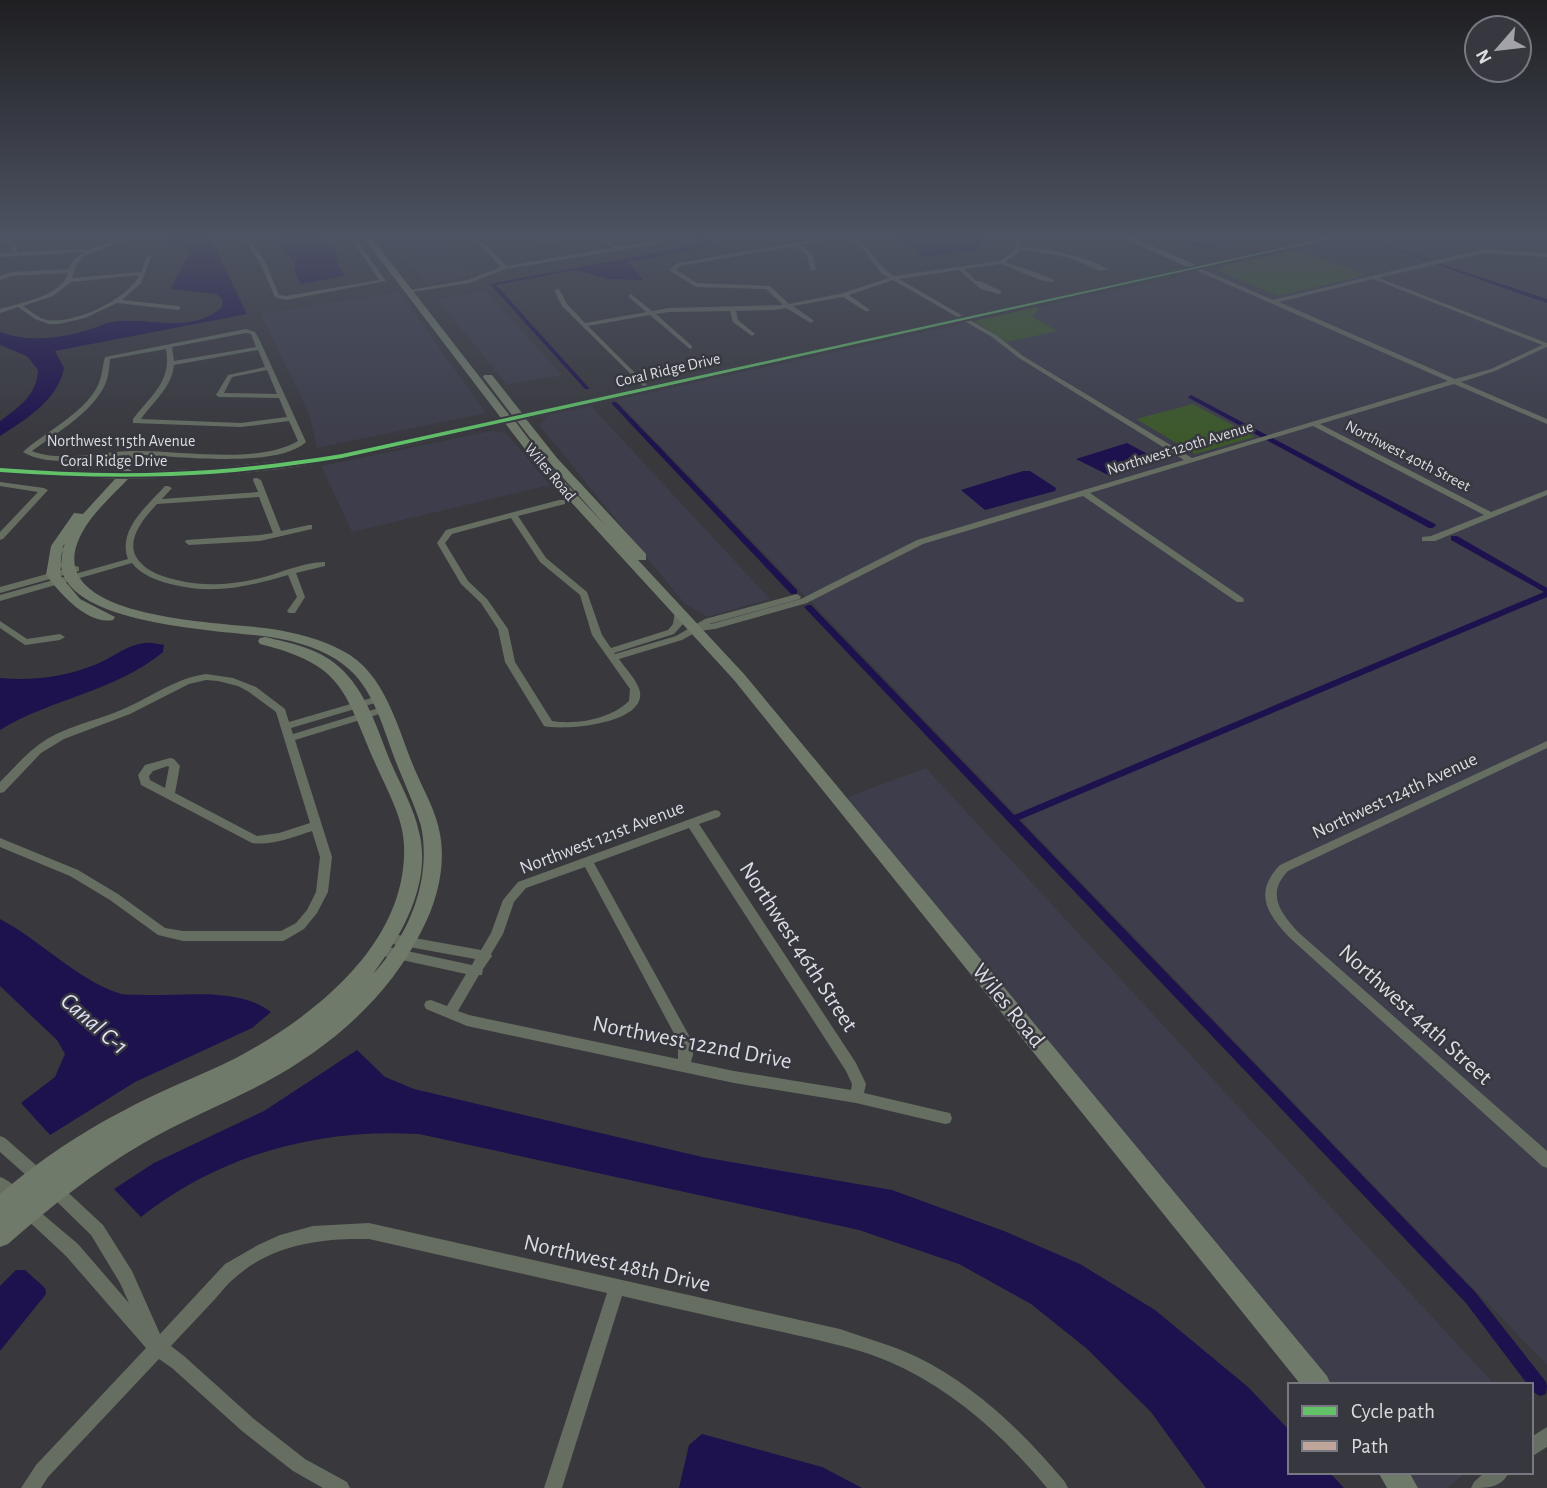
<svg xmlns="http://www.w3.org/2000/svg" width="1547" height="1488" font-family="'Alegreya Sans',sans-serif">
	<style>
		.built { fill: #3d3d4b }
		.green { fill: #3c5929 }
		.water { fill: #1d114e }
		.lines { fill: none; stroke-linecap: round; stroke-linejoin: round }
		.canal { fill: #1d114e; fill-rule: evenodd }
		.street { fill: #666e62; fill-rule: evenodd }
		.secondary { fill: #707a6a; fill-rule: evenodd }
		.quiet { stroke: #c0a59a; stroke-width: 3.5; stroke-dasharray: 8 3.5; stroke-linecap: butt }
		.cycleway-casing { stroke: #36373f; stroke-width: 4 }
		.cycleway { fill: #61c268; fill-rule: evenodd }
		.labels { text-anchor: middle; dominant-baseline: central; stroke-width: 5; stroke-linejoin: round; paint-order: stroke }
		.far-street-label { font-size: 16px; fill: #dbdbe1; stroke: #36373f }
		.street-label { font-size: 19px; fill: #dbdbe1; stroke: #36373f }
		.near-street-label { font-size: 23px; fill: #dbdbe1; stroke: #36373f }
		.near-water-label { font-size: 24px; font-style: italic; fill: #dee0f5; stroke: #36373f }
	</style>
	<rect width="100%" height="100%" fill="#38383d"/>
	<path class="built" d="M388,237h51l35,37 -47,12z
		M1358,237h189v1128l-931,-965z
		M485,291l77,84 -55,10 -70,-86z
		M399,292l87,121 -169,35 -8,-35 -49,-99z
		M591,406l179,193 -63,18 -23,-14 -145,-178 10,-10z
		M491,431l15,2 44,52 -198,47 -31,-66z
		M926,768l569,617h-170l-477,-583 2,-6z
		M1396,1472h71l-20,16h-38z"/>
	<path class="green" d="M1297,250l70,25 -89,21 -58,-25 1,-5z
		M1036,307l3,2 -7,7 25,15 -50,11 -32,-21z
		M1193,404l62,33 -60,17 -59,-35z"/>
	<path class="water" d="M167,237h43l37,77 -192,37 9,17c-6,32 -38,51 -64,68v-15c19,-14 37,-26 38,-51l-11,-14 -27,-11v-13c29,11 63,6 91,-3 7,-2 14,-6 21,-7 35,-6 81,14 111,-16l-1,-8 -6,-4 -46,-5c8,-12 12,-26 22,-37l-10,-7 -23,-3z
		M273,237h48l15,15 2,15 7,9 -44,8 -6,-11v-11z
		M692,237h13l13,8 -90,17 15,18 -35,-1 -33,-9 -79,15 94,104h-5l-95,-105 212,-40z
		M888,237h98l-10,14 -49,5 -6,-1 -4,-6z
		M1127,443l28,15 -4,4 -43,13 -32,-16z
		M1023,471h7l26,17 -1,3 -70,19 -24,-20z
		M152,643l12,2 -1,7c-48,40 -111,46 -163,78v-52c34,3 65,-1 97,-14 18,-7 34,-23 55,-21z
		M0,919c40,21 75,59 118,74 8,3 19,1 27,2 39,1 94,-8 126,17l-19,16 -117,54 -85,53 -29,-32 34,-26 10,-23 -8,-14 -57,-54z
		M357,1050l28,27 29,12 288,68 190,33 112,41 76,33 75,46 93,77 42,44v41h39l15,16h-138l-55,-76 -65,-64 -55,-44 -72,-40 -100,-34 -440,-96c-100,-6 -198,20 -278,83l-27,-28 40,-26 110,-52z
		M16,1270h9l20,18 1,6 -46,57v-65z
		M702,1434l120,33 40,21h-183l10,-43z"/>
	<g class="lines">
		<path class="canal" d="M1173,237h5l25,8 27,-5 2,1 -29,7z
			M1360,237h5l66,23 -4,1z
			M1438,263l109,36v4l-109,-38z
			M1191,395l244,129 1,2 -4,2h-3l-240,-130 -1,-1z
			M612,402h4l181,188v4h-6l-179,-190z
			M1451,536h6l90,52v9l-528,223 457,473 70,89 1,4 -1,8 -6,2c-6,-3 -9,-5 -9,-11h-3l-62,-82 -662,-696 4,-2h3l203,210 530,-223 -93,-52z"/>
		<path class="street" d="M0,237l15,7 3,8 74,-3 35,-12h6l-49,19 -7,7 -5,15 69,-6 6,-16 5,-1 -11,28 -19,17 56,6 3,2 -3,2 -61,-7 -32,15 -26,6h-10l-14,-5 -17,-12 -18,6v-4c20,-6 62,-13 68,-36l-56,3 -12,4v-4l11,-4 58,-3c3,-9 8,-14 17,-17l-86,5v-4h13l-2,-7 -11,-6zM139,275c-10,24 -66,50 -92,45 -9,-2 -16,-9 -24,-14l30,-10 18,-14z
			M243,237h5l18,26 13,32 7,1 93,-16 -29,-43h4l32,44 -100,19 -11,-3 -15,-34z
			M472,237h6l28,29 106,-18 -14,-11h5l14,10 41,-7 -1,-3h4l3,4 -7,3 -151,25 -37,14 -62,10 -1,-1 3,-2 59,-10 33,-13z
			M563,237h9l-28,7 -3,-2z
			M829,237h10l-39,8 13,9 3,15 -3,2 -3,-2 -3,-14 -13,-9 -114,20 -4,4 21,13 73,3 19,18 54,-11 46,-15 -8,-5 -18,-24 -19,-12c24,1 31,28 50,39l105,-15 14,-9 5,-15h5l-3,9c30,4 62,9 89,23l-9,2 -32,-14 -49,-8 -2,5 -12,8c18,6 32,10 49,18v2l-14,-2 -39,-16 -37,5 12,12h4l21,10v2l-2,1 -18,-5 -22,-19 -60,9 97,56 27,21 169,102 256,-77 -255,-112v-2h4l76,33 210,-51 64,4v4l-64,-4 -104,25 168,65v4l-52,24 -34,11 86,37v5l-93,-40 -134,40 171,88 56,-22v5l-112,46h-13v-4l9,-1 53,-21 -171,-89 -223,67 153,105 1,2 -1,2h-6l-154,-106 -160,48 -116,59 -92,26 -17,2 -16,9 -63,19c6,9 19,22 21,33 5,32 -75,39 -96,34l-39,-64 -7,-33 -17,-26 -20,-19 -24,-41 9,-13 113,-30h6v4l-47,12 28,42 41,34 15,43 9,13 57,-18 5,-6 2,-13h6l2,13 -9,10 -60,19 1,1 61,-18 29,-17 92,-25 4,3 -1,2 -91,25h2l90,-25 116,-59 267,-80 -165,-102 -27,-21 -99,-57 -44,15 20,14v2h-4l-22,-14 -50,9 20,14 1,1 -3,2 -25,-15 -11,2 -39,1 2,9 16,13 1,1 -3,2 -19,-14 -3,-11 -61,1 -13,2 36,32v2l-2,1 -40,-34 -62,11 63,63 -3,2 -86,-85 -8,-16 5,-1 8,15 18,19 61,-11 -17,-15 -1,-1 3,-2 21,17 17,-3 114,-3 -17,-16 -70,-2 -27,-17 9,-7zM1373,279l169,66 -51,24 -36,10 -176,-77zM511,518l29,44 40,33 12,40 38,54 -1,12c-18,18 -53,24 -77,20l-37,-59 -7,-33 -21,-30 -19,-18 -23,-38 7,-9z
			M1225,237h12l-3,2z
			M246,329l9,3 5,9 46,101c-29,27 -128,14 -167,13l-19,17 -4,-2 14,-15c-30,2 -80,14 -107,-3 22,-20 58,-37 73,-63 6,-10 6,-21 9,-32zM246,333l5,1 5,13 -82,14 -2,-14zM166,349c6,33 -15,46 -33,70v4l108,4 48,-6 9,20c-41,24 -118,9 -164,10 -31,0 -72,12 -102,0 22,-16 55,-36 69,-59 7,-10 8,-21 9,-33zM258,350l7,17 -37,8 -12,20 3,2 60,1 8,19 -46,6 -100,-4c12,-17 31,-32 33,-54zM267,370l10,24 -53,-1 8,-16z
			M254,478h3l4,2 20,51 28,-6h3v4l-52,12 -71,4 -4,-3 1,-2 74,-5 13,-2 -14,-36 -102,7c-13,14 -34,38 -18,57 9,11 24,16 38,19 35,9 73,3 106,-9 12,-4 29,-9 42,-9v4l-29,7 9,24 -10,16h-6l-2,-2 10,-14 -9,-22c-41,12 -75,20 -118,9 -14,-4 -29,-9 -38,-21l-132,38v-6l128,-36c-11,-29 19,-53 37,-73h3l4,2 -10,11 96,-7 -5,-12z
			M0,482l44,6 4,2 -45,49 -3,1v-8l38,-40 -38,-6z
			M76,566l3,1v4l-79,22v-6z
			M0,621l27,18 33,-5 5,3 -5,3 -35,5 -25,-17z
			M206,674l27,4 23,9 29,22 4,13 89,-26 5,3 -1,2 -91,27 2,6 89,-27 5,3 -1,2 -91,28 37,117 -4,35 -11,21 -13,16 -17,10 -4,2h-100l-25,-6 -48,-35 -40,-24 -70,-29v-9l78,32 40,24 47,34 18,3h98l15,-8 11,-13 9,-18 4,-35 -8,-26c-19,6 -40,15 -60,12l-111,-58 -3,-10 7,-10 25,-7 4,1 6,7 -5,27 82,43 22,-3 31,-10 -34,-111 -27,-20 -11,-6 -20,-5 -12,-1 -17,4 -59,30 -66,25 -23,14 -37,39 -4,1v-11c15,-15 29,-32 47,-43 27,-16 58,-20 85,-34 25,-12 46,-27 74,-31zM168,766l1,1 -4,21 -15,-8 -1,-4 4,-5z
			M1547,741v7l-259,123c-22,23 -8,41 10,61l249,219v17l-5,-2 -252,-228c-23,-24 -37,-45 -10,-73z
			M715,810l4,1 2,3 -2,3 -20,7 157,239 10,21 -2,9 81,19 5,1 2,5 -2,5 -5,1 -89,-21 -122,-20 -267,-57 -41,-17 -2,-4 2,-4 5,-1 16,6 19,-32 -87,-19 -4,-1 -2,-4 2,-4 4,-1 93,20 3,-6 -88,-16 -4,-2 -2,-3 2,-3 4,-2 94,17 10,-17 12,-33 15,-18zM689,828l157,243 6,13 -1,6 -117,-19 -43,-9 2,-7 -1,-14 -98,-178zM585,867l93,174v18l-209,-44 -11,-4 21,-36h3l1,-6 9,-13 -1,-2 12,-20 11,-32 12,-14z
			M0,1136l5,2 40,35 3,5 -3,5 -5,2 -5,-2 -35,-31z
			M0,1177c9,3 18,11 22,20l-3,5 -5,2 -5,-2 -9,-8z
			M55,1183l5,2 43,40 29,46 28,63 65,-70 33,-19 22,-10 33,-9 56,-3 471,106c25,9 52,16 77,28 59,29 106,75 148,125l3,6h-21c-40,-48 -86,-91 -142,-119 -39,-20 -84,-28 -127,-38 -52,-11 -104,-23 -156,-35l-60,192h-18l63,-195 -238,-54c-47,-1 -95,5 -132,37 -8,6 -15,15 -22,23 -15,16 -30,32 -44,47l13,10 70,63 51,40 42,23 3,6h-27l-30,-17 -51,-40 -70,-63 -13,-9 -111,118 -7,11h-20l15,-23 110,-117 -80,-92 -43,-40 -3,-5 3,-5 5,-2 5,2 45,38 51,59 -9,-20 -29,-48 -41,-40 -3,-5 3,-5z
			M1547,1427v20l-16,10v-20z
			M1485,1472h24c-7,16 -22,16 -38,16l3,-6z"/>
		<path class="secondary" d="M363,237h8l139,179 2,-1 -29,-38 1,-2h8l30,38 665,-146 -66,-30h10l65,28 131,-28h13l-814,182 31,39 89,96v6h-8l106,114 583,702 4,9h-30l-567,-705 -196,-214 -33,-43c-54,12 -108,26 -163,36 -70,14 -142,18 -214,20 -19,20 -44,41 -52,68 -21,75 153,75 196,82 24,4 49,10 71,22 43,22 55,79 72,119 9,21 21,41 25,64 6,33 -3,67 -18,96 -33,67 -92,118 -158,153 -40,21 -83,38 -122,61 -48,28 -92,63 -134,100l-8,3v-53l7,-6c35,-29 73,-55 114,-76 37,-21 77,-35 115,-54 79,-42 172,-115 168,-213 -1,-28 -17,-55 -28,-80 -32,-73 -31,-100 -116,-121l-2,-3 2,-3 5,-1c25,6 53,11 73,29 29,25 39,63 53,97 10,23 23,45 28,69 4,14 4,33 1,47 -7,36 -26,66 -47,95 36,-39 59,-94 48,-148 -6,-20 -15,-39 -23,-59 -14,-34 -23,-79 -54,-102 -20,-16 -48,-24 -74,-28 -44,-7 -240,-11 -205,-94l-2,3 -3,29 20,24 35,18 -2,3c-26,5 -53,-27 -67,-45l5,-29 23,-33 9,1 32,-35 -115,-6v-6c30,2 103,12 128,2l6,3 80,-4 85,-9 43,-6 159,-35zM515,421h2l32,41 57,64 -60,-64z
			M1378,1472h31l9,16h-31z"/>
		<path class="quiet" d="M1215,237h13"/>
		<defs>
			<path id="cycleway" d="M1332,237h6l-996,221c-57,9 -113,16 -171,18 -57,2 -114,0 -171,-4v-4c57,4 114,7 171,4 58,-2 114,-9 171,-18z"/>
		</defs>
		<use href="#cycleway" class="cycleway-casing"/>
		<use href="#cycleway" class="cycleway"/>
	</g>
	<linearGradient id="sky" x2="0" y2="1"><stop stop-color="#1f1f22"/><stop offset="0.53" stop-color="#4d5362"/><stop offset="1" stop-color="#4d5362" stop-opacity="0"/></linearGradient>
	<rect width="1547" height="445" fill="url(#sky)"/>
	<g class="labels">
		<g class="far-street-label">
			<text transform="translate(668 370) rotate(-13)">Coral Ridge Drive</text>
			<text x="121" y="441">Northwest 115th Avenue</text>
			<text transform="translate(1180 448) rotate(-17)">Northwest 120th Avenue</text>
			<text transform="translate(1408 456) rotate(27)">Northwest 40th Street</text>
			<text x="114" y="461">Coral Ridge Drive</text>
			<text transform="translate(550 472) rotate(50)">Wiles Road</text>
		</g>
		<g class="street-label">
			<text transform="translate(1395 796) rotate(-25)">Northwest 124th Avenue</text>
			<text transform="translate(602 838) rotate(-21)">Northwest 121st Avenue</text>
		</g>
		<g class="near-street-label">
			<text transform="translate(798 947) rotate(57)">Northwest 46th Street</text>
			<text transform="translate(1008 1006) rotate(51)">Wiles Road</text>
			<text transform="translate(1415 1015) rotate(42)">Northwest 44th Street</text>
			<text transform="translate(692 1043) rotate(11)">Northwest 122nd Drive</text>
			<text transform="translate(617 1264) rotate(13)">Northwest 48th Drive</text>
		</g>
		<g class="near-water-label">
			<text transform="translate(94 1024) rotate(41)">Canal C-1</text>
		</g>
	</g>
	<rect x="1288" y="1383" width="245" height="91" fill="#36373f" stroke="#787980" stroke-width="2"/>
	<rect x="1302" y="1406" width="35" height="10" fill="#61c268" stroke="#787980" stroke-width="2"/>
	<text x="1351" y="1418" font-size="21" fill="#dbdbe1">Cycle path</text>
	<rect x="1302" y="1441" width="35" height="10" fill="#c0a59a" stroke="#787980" stroke-width="2"/>
	<text x="1351" y="1453" font-size="21" fill="#dbdbe1">Path</text>
	<g transform="translate(1498 49) rotate(242)"><circle r="33" fill="#36373f" stroke="#787980" stroke-width="2"/>
	<path d="M0-5L12 26L0 18L-12 26Z" fill="#a2a2a8"/>
	<text y="-10" font-size="19" font-weight="bold" text-anchor="middle" fill="#dbdbe1">N</text>
	</g>
</svg>
